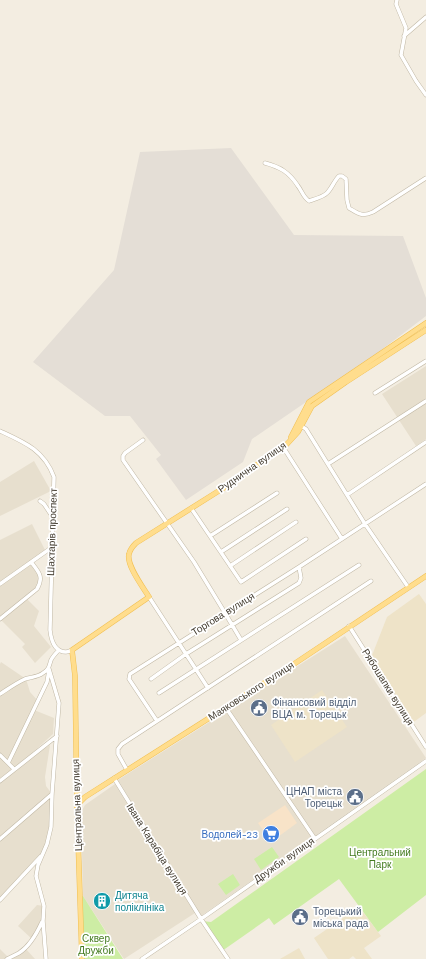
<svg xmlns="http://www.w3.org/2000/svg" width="426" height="959" font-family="'Work Sans',sans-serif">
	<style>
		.residential { fill: #e7dfce }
		.commercial { fill: #f8e3c8 }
		.industrial { fill: #e4ded6 }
		.education { fill: #eee3c8 }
		.green { fill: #cdeda4 }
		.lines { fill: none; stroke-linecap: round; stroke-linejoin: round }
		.minor-casing { stroke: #c1b8a5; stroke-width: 4.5 }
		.major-casing { stroke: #f1bf51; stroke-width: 5.5 }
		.minor { stroke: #fff; stroke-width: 3.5 }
		.major { stroke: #ffdd8d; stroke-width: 4.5 }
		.labels { text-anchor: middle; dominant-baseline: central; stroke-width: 3.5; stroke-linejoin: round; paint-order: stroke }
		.street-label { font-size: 10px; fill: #443d31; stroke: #fff }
		.service-label { font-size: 10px; fill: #4e5e75; stroke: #fff; text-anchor: start }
		.shop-label { font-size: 10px; fill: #366cbe; stroke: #fff; text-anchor: end }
		.park-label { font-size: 10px; fill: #437b1f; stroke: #fff }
		.culture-label { font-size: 10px; fill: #0d838f; stroke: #fff; text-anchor: start }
	</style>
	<rect width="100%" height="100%" fill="#f3ede1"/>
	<path class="residential" d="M426,366v73l-10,7 -34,-52z
		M34,461l17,30 -51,25v-34z
		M32,524l14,28 -15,10 10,13 -1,8 -14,15 13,13 -5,15 17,21 -16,16 -13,-16 3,-3 -25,-25v-79z
		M345,636l81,122 -225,158 -83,-136z
		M1,662l25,17 4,13 8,9 -4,9 20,8 -1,16 -35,32 32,-21 -5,32 1,9 6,8 -1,33 -8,27 -43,46v-236z
		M115,784l80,129 -71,46 -41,-63 -2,-84 4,-7z
		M37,905l7,1 -1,15 -11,18 -14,-13z
		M25,948l10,11h-35v-10l9,9z"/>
	<path class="commercial" d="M285,805l12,18 -26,19 -13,-19z"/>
	<path class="industrial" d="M231,148l63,87 109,1 23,62v18l-50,38 -124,85 -9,23 -57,38 -30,-41 5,-4 -31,-39h-25l-72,-54 81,-92 26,-118z"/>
	<path class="education" d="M419,594l7,10v109l-15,11 -40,-66 16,-41z
		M322,690l25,37 -52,35 -24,-37z
		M359,907l22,29 -17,12 8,11h-16l-3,-3 -4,3h-21l-14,-21z
		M299,948l6,11h-25z"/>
	<path class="green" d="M426,769v126l-48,37 -39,-53 -65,46 -5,-7 -47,33 -20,-30 9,1z
		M272,847l7,10 -18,13 -7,-11z
		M233,874l7,11 -14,10 -8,-11z
		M83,896l40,63h-41l-2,-62z"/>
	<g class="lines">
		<defs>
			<path id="minor" d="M397,0l-1,4 10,24 -5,27 15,26 10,14
				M404,36l22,-19
				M265,163c15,4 24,9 33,23 4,5 5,11 11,15 6,-2 14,-4 18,-8 5,-5 7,-12 12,-17h3l4,3 1,21 2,8c10,6 13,9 24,4l53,-34
				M375,393l51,-32
				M301,426l5,3 59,95 43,63
				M0,431c24,11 44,19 54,46l-4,153c1,9 4,22 16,22 2,0 4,-1 6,-2
				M143,440l-18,13 -2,3v4l71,102 31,51 16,27
				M283,447l59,92
				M328,464l98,-63
				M347,495l79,-53
				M40,501l4,3 8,12
				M191,508l50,74 65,-43
				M210,536l67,-43
				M221,552l66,-43
				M230,566l66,-44
				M0,584l51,-36
				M149,597l59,91
				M0,619l37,-30c7,-12 2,-17 -6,-27
				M349,626l77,121
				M151,679l35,-25 113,-71 2,-5 -2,-11
				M159,693l200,-128
				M0,694c8,-5 16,-11 25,-15 6,-2 13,-2 18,-6 6,-3 6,-7 8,-13 2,-4 5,-7 8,-10
				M226,708l89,131
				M157,721l-28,-42 1,-5 169,-107 127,-83
				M0,755l14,14
				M8,763l39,-81 2,-12
				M127,770l-9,-16v-5l4,-5 249,-163
				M114,778l87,141 27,40
				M0,781l57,-45
				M0,839l52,-45
				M0,900l41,-44
				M7,959c4,-2 8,-4 12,-6 11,-7 18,-20 23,-31
				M46,959l-3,-38 1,-15 -8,-30 2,-11 9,-21 4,-17 1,-33 7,-91 -10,-34
				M142,959l59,-40 225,-158"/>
			<path id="major" d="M291,437l18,-35 117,-79
				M77,807l3,-5 5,-5 203,-129 138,-92
				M82,959l-5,-152 -2,-131 -3,-26 77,-53c-6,-10 -23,-32 -20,-43 1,-5 4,-8 7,-11l89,-56 62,-43 11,-12 14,-26 34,-24 80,-52"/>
		</defs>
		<use href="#minor" class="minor-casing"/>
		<use href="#major" class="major-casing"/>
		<use href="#minor" class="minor"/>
		<use href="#major" class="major"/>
	</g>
	<defs>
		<symbol id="civic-disc" viewBox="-11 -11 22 22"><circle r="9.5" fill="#5c6f8a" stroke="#fff"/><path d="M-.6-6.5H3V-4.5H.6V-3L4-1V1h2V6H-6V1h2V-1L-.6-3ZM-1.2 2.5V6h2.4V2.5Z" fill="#fff"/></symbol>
		<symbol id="supermarket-disc" viewBox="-11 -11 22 22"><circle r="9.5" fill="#3f7fe0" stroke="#fff"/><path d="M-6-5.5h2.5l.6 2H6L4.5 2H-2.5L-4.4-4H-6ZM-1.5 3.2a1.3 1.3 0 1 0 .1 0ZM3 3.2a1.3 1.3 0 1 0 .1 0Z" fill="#fff"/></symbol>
		<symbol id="building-disc" viewBox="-11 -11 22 22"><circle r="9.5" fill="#0f9aa8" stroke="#fff"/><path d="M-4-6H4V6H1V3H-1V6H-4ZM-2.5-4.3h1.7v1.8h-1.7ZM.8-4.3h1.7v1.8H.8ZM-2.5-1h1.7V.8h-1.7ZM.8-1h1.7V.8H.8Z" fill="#fff"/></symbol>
	</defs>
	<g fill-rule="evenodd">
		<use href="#civic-disc" x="249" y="698" width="20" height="20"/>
		<use href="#civic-disc" x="345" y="787" width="20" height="20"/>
		<use href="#supermarket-disc" x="261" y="824" width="20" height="20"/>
		<use href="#building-disc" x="92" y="891" width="20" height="20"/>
		<use href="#civic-disc" x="290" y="907" width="20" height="20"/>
	</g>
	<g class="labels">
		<g class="street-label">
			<text transform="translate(252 467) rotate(-35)">Руднична вулиця</text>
			<text transform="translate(52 532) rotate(-88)">Шахтарів проспект</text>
			<text transform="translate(223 614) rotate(-32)">Торгова вулиця</text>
			<text transform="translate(388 687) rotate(58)">Рябошапки вулиця</text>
			<text transform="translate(251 691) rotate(-33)">Маяковського вулиця</text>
			<text transform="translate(77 805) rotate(-92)">Центральна вулиця</text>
			<text transform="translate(157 849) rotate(58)">Івана Карабіца вулиця</text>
			<text transform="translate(284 860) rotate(-35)">Дружби вулиця</text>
		</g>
		<g class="service-label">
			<text x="272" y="702">Фінансовий відділ<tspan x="272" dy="12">ВЦА м. Торецьк</tspan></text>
			<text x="342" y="791" text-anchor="end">ЦНАП міста<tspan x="342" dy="12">Торецьк</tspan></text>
			<text x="313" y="911">Торецький<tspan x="313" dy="12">міська рада</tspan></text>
		</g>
		<g class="shop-label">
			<text x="258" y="834">Водолей-23</text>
		</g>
		<g class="park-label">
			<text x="380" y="852">Центральний<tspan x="380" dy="12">Парк</tspan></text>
			<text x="96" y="938">Сквер<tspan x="96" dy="12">Дружби</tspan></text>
		</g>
		<g class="culture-label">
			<text x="115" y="895">Дитяча<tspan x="115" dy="12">поліклініка</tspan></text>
		</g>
	</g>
</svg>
